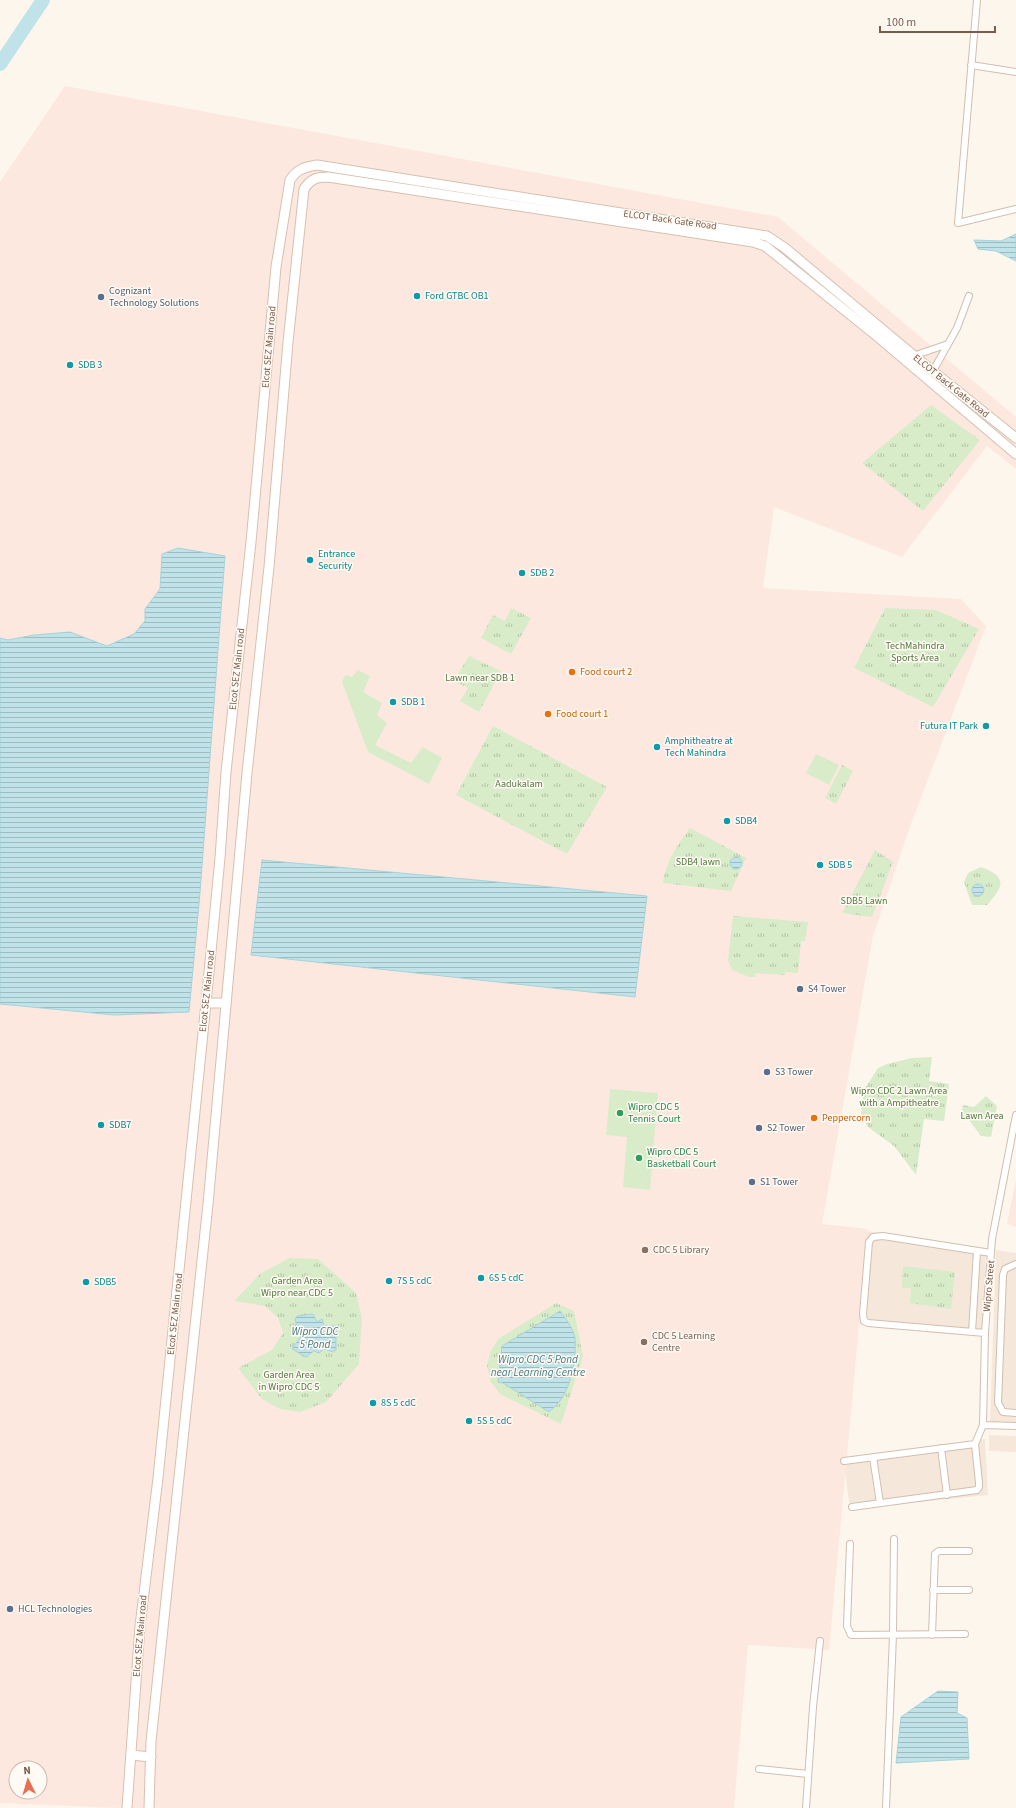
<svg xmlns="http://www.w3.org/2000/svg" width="1016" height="1808" font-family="'Source Sans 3',sans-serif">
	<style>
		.residential { fill: #f5e8da }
		.commercial { fill: #fde8e0; fill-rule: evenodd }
		.grass { fill: #d8ecc9 }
		.park { fill: url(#park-tufts); fill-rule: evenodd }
		.water { fill: url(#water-rules); stroke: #a5d3da }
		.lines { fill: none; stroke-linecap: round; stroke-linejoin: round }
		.river { stroke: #bfe3e8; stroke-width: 14 }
		.street-casing { stroke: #d1beb0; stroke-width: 8 }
		.secondary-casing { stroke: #d6c0b0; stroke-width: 11 }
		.street { stroke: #fff; stroke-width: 6 }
		.secondary { stroke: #fff; stroke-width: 9 }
		.culture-dot { fill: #0f9aa8; stroke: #fffaf3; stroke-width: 1.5 }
		.service-dot { fill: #5c6f8a; stroke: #fffaf3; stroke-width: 1.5 }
		.food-dot { fill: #e8710a; stroke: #fffaf3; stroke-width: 1.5 }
		.leisure-dot { fill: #2e9e5b; stroke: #fffaf3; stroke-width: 1.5 }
		.education-dot { fill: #8d6e63; stroke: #fffaf3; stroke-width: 1.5 }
		.labels { text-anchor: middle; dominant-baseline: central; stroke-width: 3; stroke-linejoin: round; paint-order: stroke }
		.street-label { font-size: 10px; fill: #7a5c4d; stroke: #fffaf3 }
		.service-label { font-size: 10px; fill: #4e5e75; stroke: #fffaf3; text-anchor: start }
		.culture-label { font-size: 10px; fill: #0d838f; stroke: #fffaf3; text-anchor: start }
		.park-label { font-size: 10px; fill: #537a41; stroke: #fffaf3 }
		.food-label { font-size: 10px; fill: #c56008; stroke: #fffaf3; text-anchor: start }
		.leisure-label { font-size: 10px; fill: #27864d; stroke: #fffaf3; text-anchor: start }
		.education-label { font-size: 10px; fill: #785e54; stroke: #fffaf3; text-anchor: start }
		.water-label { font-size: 11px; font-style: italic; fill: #437c86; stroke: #fffaf3 }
	</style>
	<defs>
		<pattern id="park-tufts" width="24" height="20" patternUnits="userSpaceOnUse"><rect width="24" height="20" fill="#d8ecc9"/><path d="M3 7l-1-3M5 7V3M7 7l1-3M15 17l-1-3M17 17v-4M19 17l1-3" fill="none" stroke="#b4c2a5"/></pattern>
		<pattern id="water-rules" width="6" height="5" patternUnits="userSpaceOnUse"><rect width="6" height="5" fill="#bfe3e8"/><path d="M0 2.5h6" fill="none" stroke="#a0bbbe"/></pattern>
	</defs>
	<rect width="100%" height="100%" fill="#fdf6ec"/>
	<path class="residential" d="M861,1230l125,20 -2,85 -131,-11z
		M996,1250l20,3v169h-26z
		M989,1435l27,1v16l-27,-1z
		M985,1439l3,56 -138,14 -7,-51z"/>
	<path class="commercial" d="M65,86l713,131 238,200v52l-29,-23 -85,111 -128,-50 -11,81 198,11 25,27 -75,198 -38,112 -51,288 46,5 -39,421 -81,-5 -14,163h-613l-121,-5v-1621zM16,1768h24v24h-24z
		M1016,1179v48l-9,-3z"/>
	<path class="grass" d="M358,670l12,6 -7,16 19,11 -5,12 10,8 -12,22 36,18 12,-16 19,11 -13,26 -61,-32 -26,-70 3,-7 7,2z
		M816,754l23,11 -10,20 -23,-12z
		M610,1089l48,4 -8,97 -27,-3 4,-50 -21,-2z"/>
	<path class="park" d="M931,405l49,35 -57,71 -61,-48z
		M511,608l20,10 -20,36 -30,-16 12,-23 12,6z
		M885,608l51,2 43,19 -46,78 -79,-39z
		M469,656l32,15 -22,41 -19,-11 8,-13 -14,-7z
		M493,726l114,61 -40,67 -111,-59z
		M842,765l11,6 -17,33 -11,-6z
		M690,828l56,30 -15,33 -68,-8c2,-19 15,-40 27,-55z
		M875,850l18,12 -21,55 -30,-4z
		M981,867c28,10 22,20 6,38h-15l-8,-23 4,-9z
		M733,916l75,6 -3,19h-4l-3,32 -13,-1 -1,3 -29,-2v4h-6l-17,-7 -4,-9z
		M932,1057l-3,24 20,3 -5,37 -20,-2 -8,56 -22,-29 -26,-19 -7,-13 3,-24 14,-22 9,-4 25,-6z
		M986,1096l11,10 -6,31 -10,-1 -12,-16 -8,-2 2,-13 11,2z
		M289,1258l29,1 38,34 6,25 -3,46 -33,38 -26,10 -20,-3 -18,-10 -24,-31 34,-18 11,-17 -5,-15 -13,-12 -31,-5 26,-27zM297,1316l20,6 5,-2 11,32c-11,-4 -17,-2 -27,5l-14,-8 9,-13 -6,-16z
		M903,1266l52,6 -4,37 -41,-6 1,-15h-9z
		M556,1303l18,8 9,45 -22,68 -61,-30 -9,-12 -4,-15 3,-15 8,-13z"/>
	<path class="water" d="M1016,234v27l-20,-10 -18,-2 -4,-9 27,1z
		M178,548l47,8 -25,337 -11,119 -75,3 -114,-11v-366l8,2 26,-5 36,-3 37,14 27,-12 11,-13v-12l15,-20 2,-35z
		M730 863a6 6 0 1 1 12 0a6 6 0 1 1-12 0Z
		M262,860l385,36 -12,101 -384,-42z
		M972 890a6 6 0 1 1 12 0a6 6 0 1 1-12 0Z
		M560,1311c6,8 13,17 15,27 2,18 -4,49 -15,63 -3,4 -8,8 -11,11l-46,-29 -5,-1 4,-36z
		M313,1314l4,8 5,-3 2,7h12v24l-3,2 -9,-3 -5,4 -5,-2 -8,6 -14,-8 9,-13 -6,-16 2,-4z
		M938,1691l20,1 -1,21 10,5 2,41 -73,4 5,-46z"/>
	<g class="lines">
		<path class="river" d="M0,64l43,-64"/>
		<defs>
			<path id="street" d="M977,0l-19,223 58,-14
				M971,65l45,7
				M913,356l35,-12
				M933,371l24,-43 12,-32
				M1016,1264l-11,5 -2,6 -5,128 5,9 13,1
				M972,1332l5,-81
				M985,1333l-117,-10 -4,-2 -1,-7 6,-72 4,-5 10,-1 108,17
				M983,1425l33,1
				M975,1444l8,-19 2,-92 7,-94 24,-124
				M941,1448l6,47
				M873,1457l7,46
				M844,1461l131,-17 4,39v4l-2,3 -125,17
				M850,1544l-3,82 4,9 114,-1
				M933,1590h36
				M932,1635l3,-81 4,-3h30
				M759,1769l49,5
				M806,1808l7,-101 7,-66
				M886,1808l7,-173 1,-96"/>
			<path id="secondary" d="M206,1003h20
				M131,1755l20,2
				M127,1808l13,-182 18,-148 48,-475 14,-145 6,-86 25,-230 25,-275 14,-87c7,-11 15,-13 27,-15l450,71 18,12 134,112 97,78
				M149,1808l2,-67 57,-537 39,-431 22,-206 19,-225 16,-153c7,-10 12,-12 24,-12l425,65 12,4 113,91 138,117"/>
		</defs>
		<use href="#street" class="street-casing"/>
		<use href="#secondary" class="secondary-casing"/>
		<use href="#street" class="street"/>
		<use href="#secondary" class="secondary"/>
	</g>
	<g class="culture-dot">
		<circle cx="417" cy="296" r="4"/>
		<circle cx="70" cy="365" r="4"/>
		<circle cx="310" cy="560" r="4"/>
		<circle cx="522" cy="573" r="4"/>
		<circle cx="393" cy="702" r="4"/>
		<circle cx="986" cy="726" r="4"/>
		<circle cx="657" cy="747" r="4"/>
		<circle cx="727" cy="821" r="4"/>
		<circle cx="820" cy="865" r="4"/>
		<circle cx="101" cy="1125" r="4"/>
		<circle cx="481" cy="1278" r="4"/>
		<circle cx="389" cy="1281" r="4"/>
		<circle cx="86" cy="1282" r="4"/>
		<circle cx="373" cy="1403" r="4"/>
		<circle cx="469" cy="1421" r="4"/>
	</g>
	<g class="service-dot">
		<circle cx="101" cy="297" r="4"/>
		<circle cx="800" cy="989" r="4"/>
		<circle cx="767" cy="1072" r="4"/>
		<circle cx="759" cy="1128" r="4"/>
		<circle cx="752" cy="1182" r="4"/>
		<circle cx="10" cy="1609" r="4"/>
	</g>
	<g class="food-dot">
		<circle cx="572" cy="672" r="4"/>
		<circle cx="548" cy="714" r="4"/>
		<circle cx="814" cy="1118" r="4"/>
	</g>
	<g class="leisure-dot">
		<circle cx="620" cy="1113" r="4"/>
		<circle cx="639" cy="1158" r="4"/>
	</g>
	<g class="education-dot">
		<circle cx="645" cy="1250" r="4"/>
		<circle cx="644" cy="1342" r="4"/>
	</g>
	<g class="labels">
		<g class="street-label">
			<text transform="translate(670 220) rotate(8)">ELCOT Back Gate Road</text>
			<text transform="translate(269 347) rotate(-85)">Elcot SEZ Main road</text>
			<text transform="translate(951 386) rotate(39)">ELCOT Back Gate Road</text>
			<text transform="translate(237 669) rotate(-84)">Elcot SEZ Main road</text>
			<text transform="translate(207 991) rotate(-84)">Elcot SEZ Main road</text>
			<text transform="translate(989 1286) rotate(-85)">Wipro Street</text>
			<text transform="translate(175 1314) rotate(-84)">Elcot SEZ Main road</text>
			<text transform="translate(140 1636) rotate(-85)">Elcot SEZ Main road</text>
		</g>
		<g class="service-label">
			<text x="109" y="291">Cognizant<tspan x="109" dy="12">Technology Solutions</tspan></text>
			<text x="808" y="989">S4 Tower</text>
			<text x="775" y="1072">S3 Tower</text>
			<text x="767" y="1128">S2 Tower</text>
			<text x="760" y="1182">S1 Tower</text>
			<text x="18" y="1609">HCL Technologies</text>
		</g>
		<g class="culture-label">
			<text x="425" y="296">Ford GTBC OB1</text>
			<text x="78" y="365">SDB 3</text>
			<text x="318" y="554">Entrance<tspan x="318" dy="12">Security</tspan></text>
			<text x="530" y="573">SDB 2</text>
			<text x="401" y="702">SDB 1</text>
			<text x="978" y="726" text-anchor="end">Futura IT Park</text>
			<text x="665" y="741">Amphitheatre at<tspan x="665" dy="12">Tech Mahindra</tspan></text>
			<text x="735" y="821">SDB4</text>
			<text x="828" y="865">SDB 5</text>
			<text x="109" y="1125">SDB7</text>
			<text x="489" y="1278">6S 5 cdC</text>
			<text x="397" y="1281">7S 5 cdC</text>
			<text x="94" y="1282">SDB5</text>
			<text x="381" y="1403">8S 5 cdC</text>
			<text x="477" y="1421">5S 5 cdC</text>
		</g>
		<g class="park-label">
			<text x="915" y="646">TechMahindra<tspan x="915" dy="12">Sports Area</tspan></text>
			<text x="480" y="678">Lawn near SDB 1</text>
			<text x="519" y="784">Aadukalam</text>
			<text x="698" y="862">SDB4 lawn</text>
			<text x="864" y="901">SDB5 Lawn</text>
			<text x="899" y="1091">Wipro CDC 2 Lawn Area<tspan x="899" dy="12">with a Ampitheatre</tspan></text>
			<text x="982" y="1116">Lawn Area</text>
			<text x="297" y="1281">Garden Area<tspan x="297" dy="12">Wipro near CDC 5</tspan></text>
			<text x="289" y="1375">Garden Area<tspan x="289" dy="12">in Wipro CDC 5</tspan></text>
		</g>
		<g class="food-label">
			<text x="580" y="672">Food court 2</text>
			<text x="556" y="714">Food court 1</text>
			<text x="822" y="1118">Peppercorn</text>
		</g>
		<g class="leisure-label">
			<text x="628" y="1107">Wipro CDC 5<tspan x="628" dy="12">Tennis Court</tspan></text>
			<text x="647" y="1152">Wipro CDC 5<tspan x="647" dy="12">Basketball Court</tspan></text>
		</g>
		<g class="education-label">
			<text x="653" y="1250">CDC 5 Library</text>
			<text x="652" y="1336">CDC 5 Learning<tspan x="652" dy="12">Centre</tspan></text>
		</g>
		<g class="water-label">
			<text x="315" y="1331">Wipro CDC<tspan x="315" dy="13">5 Pond</tspan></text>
			<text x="538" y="1359">Wipro CDC 5 Pond<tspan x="538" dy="13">near Learning Centre</tspan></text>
		</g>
	</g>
	<g transform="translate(28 1780) rotate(355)"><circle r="19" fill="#fffaf3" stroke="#cabbb1"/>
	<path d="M0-3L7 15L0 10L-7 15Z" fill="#e76f51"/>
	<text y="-6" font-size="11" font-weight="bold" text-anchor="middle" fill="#7a5c4d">N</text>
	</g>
	<path d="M880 26v6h115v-6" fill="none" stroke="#7a5c4d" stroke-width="2"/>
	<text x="886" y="26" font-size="12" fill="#7a5c4d" stroke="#fffaf3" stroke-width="3" paint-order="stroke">100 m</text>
</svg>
